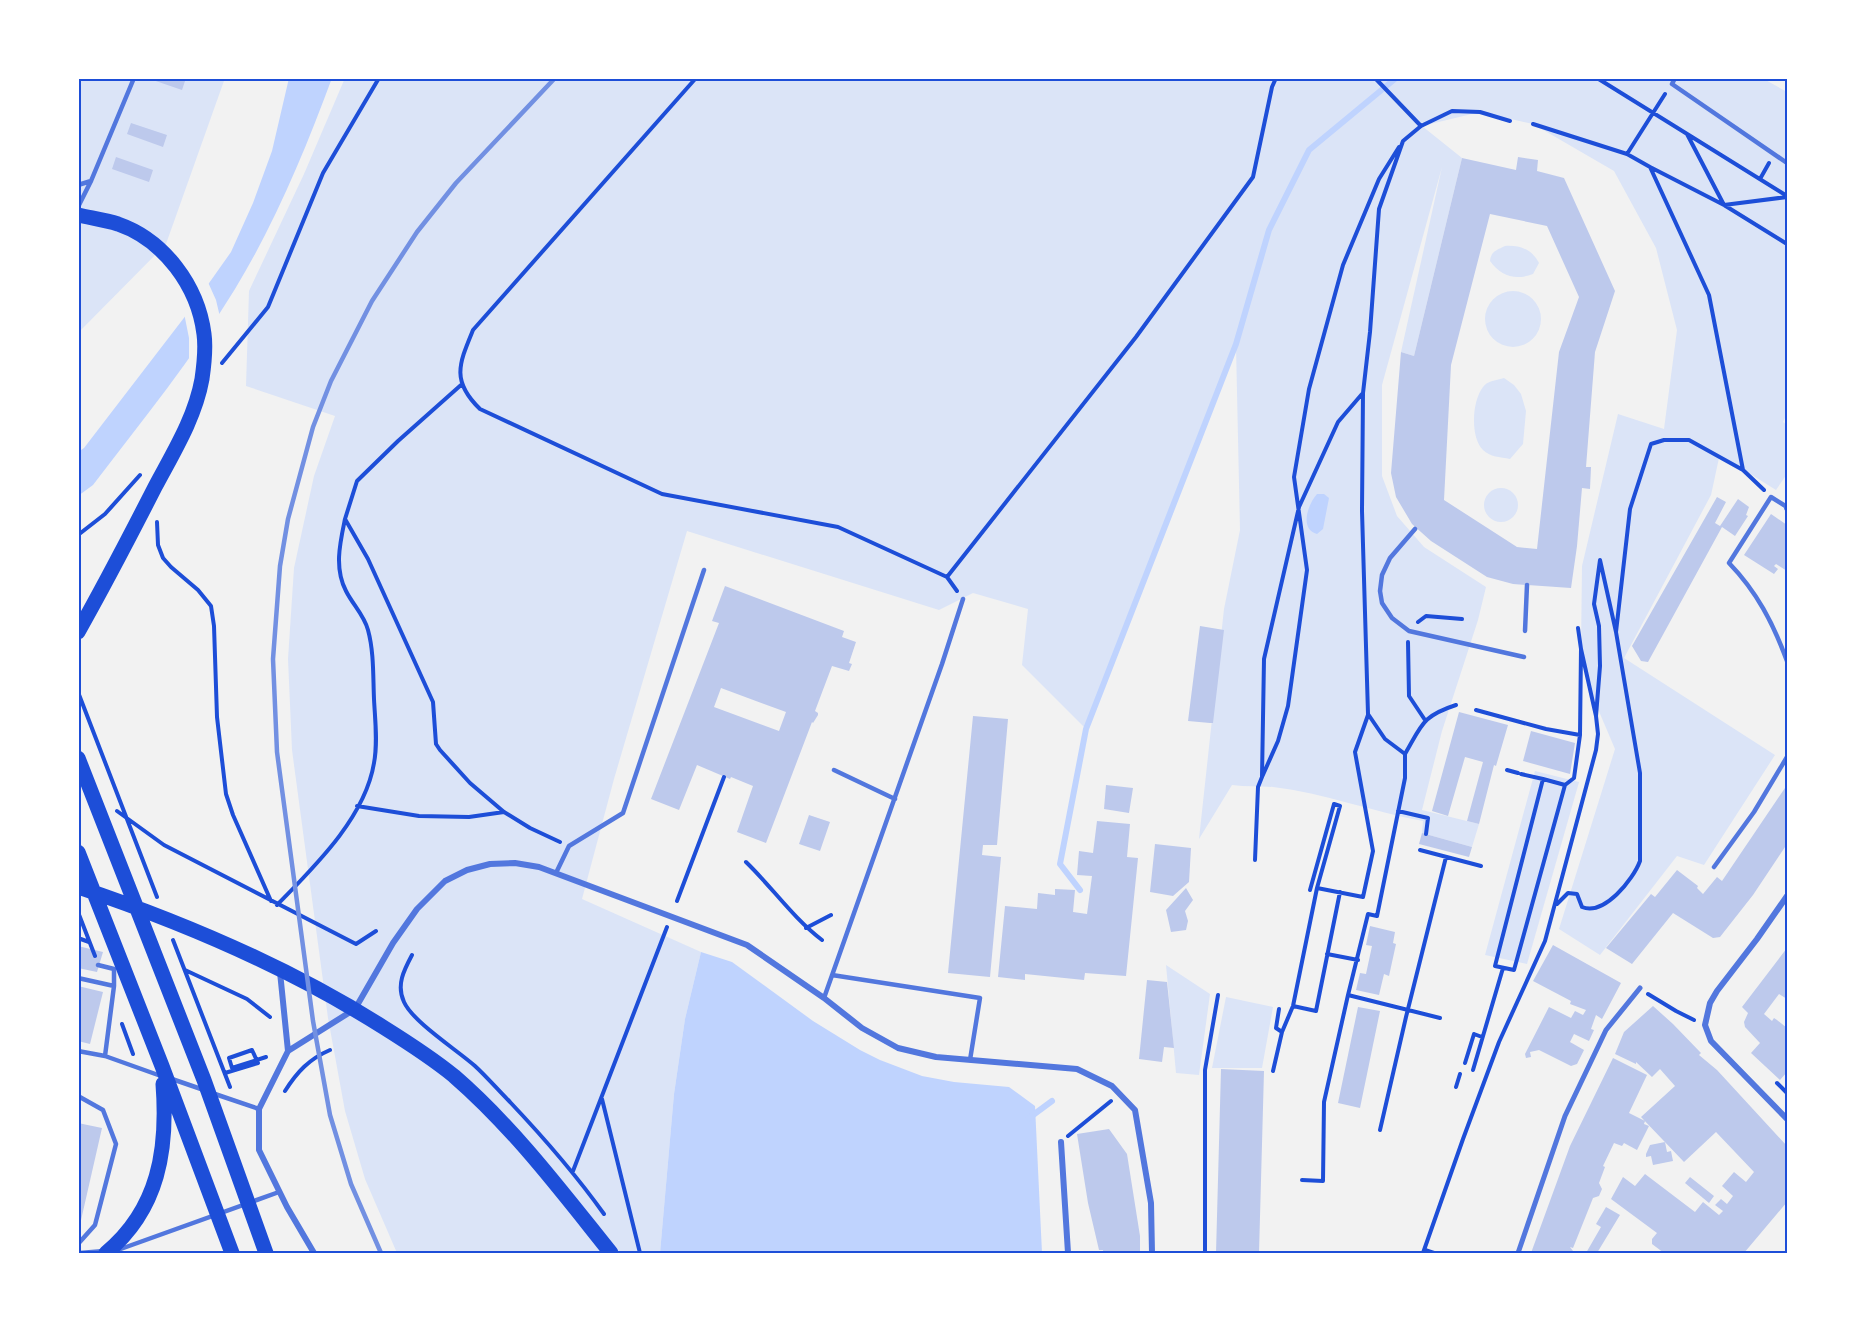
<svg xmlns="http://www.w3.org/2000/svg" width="1865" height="1331" font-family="'Titillium Web',sans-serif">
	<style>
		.green { fill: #dbe4f7 }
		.water { fill: #bfd3fe }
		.pier { fill: #f2f2f2 }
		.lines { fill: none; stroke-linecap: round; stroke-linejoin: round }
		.stream { stroke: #bfd3fe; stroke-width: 6 }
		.building { fill: #bdc9ec; fill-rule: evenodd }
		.path { stroke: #1d4ed8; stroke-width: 4 }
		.service { stroke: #5277de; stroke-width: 4.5 }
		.pedestrian { stroke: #5277de; stroke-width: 5 }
		.minor { stroke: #5277de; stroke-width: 6 }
		.primary { stroke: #1d4ed8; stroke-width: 15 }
		.rail { stroke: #7290e2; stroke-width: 4.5 }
		.neatline { fill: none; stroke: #1d4ed8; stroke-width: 2 }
	</style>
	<rect width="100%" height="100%" fill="#f2f2f2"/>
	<path class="green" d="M78,78h147l-59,166 -88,89z
		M345,78h1417l25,14v322l-4,8 4,3v49l-11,16 -32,-20 -25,-12 -8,37 -87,163 151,97 -71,110 -27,-9 -77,99 -41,-26 56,-180 -23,-54 -11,-46 1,-83 36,-152 46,15 13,-99 -21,-82 -42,-77 -81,-47 -53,-12 -58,14 40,32 -48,198 -13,-4 41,-185 -60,218v91l15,40 27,31 62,40 -8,33 -36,111 -20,79 57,14 -7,23 -50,-14 1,-12c-50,-9 -99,-28 -150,-34 -13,-1 -27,0 -41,-2l-33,54 25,-230 16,-79 -4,-184 -150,383 -64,-64 6,-56 -55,-16 -34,17 -252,-79 -73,248 -32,120 119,53 -16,67 -11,75 -14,159h-263l-32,-74 -20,-68 -17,-93 -36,-268 -4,-91 6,-91 20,-92 21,-60 -89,-30 3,-95 55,-117z
		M1505,246c14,-1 27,3 34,17l-6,11c-18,7 -32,2 -43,-13 1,-10 7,-11 15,-15z
		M1485 319a28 28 0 1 1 56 0a28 28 0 1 1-56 0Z
		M1504,378l10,7 7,9 5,17 -3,33 -13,15c-10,-2 -20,-2 -27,-9 -13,-13 -11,-49 0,-63 4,-6 14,-7 21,-9z
		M1484 505a17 17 0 1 1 34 0a17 17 0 1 1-34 0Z
		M1535,771l44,11 -52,182 -42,-9z
		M1166,965l44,29 -11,81 -23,-2z
		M1226,997l47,10 -11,61h-50z"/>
	<path class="water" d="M289,78h43c-27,73 -57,145 -97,211 -42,69 -93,132 -142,196l-15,11v-44l6,-4 106,-138 41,-58 22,-49 19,-52z
		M1317,494h7l5,4 -6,31 -6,5c-18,-5 -9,-30 0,-40z
		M701,952l31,10 81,59 47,29 20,10 42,16 32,6 55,5 26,19 7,147h-382l14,-159 11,-75z"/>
	<path class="pier" d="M207,280l9,20 4,17 -31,48v-27l-5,-25z"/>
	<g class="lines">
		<path class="stream" d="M1080,890l-20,-26 26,-135 150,-385 33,-114 40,-80 87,-72
			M1029,1118l23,-17"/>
	</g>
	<path class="building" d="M147,78h39l-4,12z
		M131,123l36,12 -4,12 -36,-13z
		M116,157l37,13 -4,12 -37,-13z
		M1518,157l20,3 -1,11 27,7 51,113 -20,61 -9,115h5l-1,22 -8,-1 -5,58 -6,42 -58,-4 -26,-7 -56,-36 -19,-17 -16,-27 -5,-24 10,-121 13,4 48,-198 54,12zM1490,214l57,12 32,71 -20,55 -22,197 -20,-2 -73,-47 7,-135z
		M1717,497l9,5 -11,21 5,3 18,-27 11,8 -3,8 2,1 -13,20 -13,-9 -74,135 -7,-1 -9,-15z
		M1771,514l16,11v46l-11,-7 -2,2 4,3 -4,5 -30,-19z
		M725,586l119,45 -2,6 14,5 -7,21 3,1 -3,7 -17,-5 -17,45 3,2v2l-5,8 -1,-1 -46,121 -29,-11 16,-46 -22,-9 -1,2 -33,-14 -18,45 -28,-11 68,-176 -7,-2zM721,688l65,24 -7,19 -65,-24z
		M1200,626l24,4 -11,93h-3l-22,-2z
		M1459,712l49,13 -12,41 -2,-1 -15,59 -12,-3 16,-59 -18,-5 -17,59 -16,-5z
		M973,716l35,3 -11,126h-14l-1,10 19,2 -11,120 -42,-4z
		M1531,731l44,12 -5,31 -47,-13z
		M1106,785l27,3 -4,25 -25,-4z
		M1787,785v59l-34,51 -33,42 -7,1 -40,-25 -41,51 -26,-16 45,-54 4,3 22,-27 21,16 -1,2 6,6 14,-17 5,4z
		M809,815l21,7 -10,29 -21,-7z
		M1097,821l33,3 -3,33 11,1 -12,118 -41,-3 -1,7 -59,-6v6l-27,-3 7,-71 32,3 1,-16 17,2v-6l20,1 -2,22 14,2 5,-38 -15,-1 2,-24 14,2z
		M1422,833l50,14 -3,10 -50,-13z
		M1155,844l36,4 -2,34 -16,14 -23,-4z
		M1186,888l7,12 -8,11 3,10 -2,9 -15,2 -5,-22z
		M1370,926l25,6 -2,11 3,1 -7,32 -5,-2 -5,21 -23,-5 4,-17 6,1 6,-28 -6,-1z
		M1553,945l68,38 -19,36 -6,-4 -5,14 3,1 -5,11 -15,-7 -4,8 14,8 -7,14 -6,2 -32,-16 -9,2 1,5 -5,1 -1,-4 24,-47 22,11 4,-7 8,4 3,-5 -16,-6 1,-3 -38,-20z
		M78,946l25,6 -6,20 -19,-4z
		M1787,948v51l-8,-5 -15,20 8,7 2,-3 3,2 10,8v44l-7,8 -29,-27 9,-10 -15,-16 -1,-5 4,-9 -6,-6z
		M1147,980l20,2 7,66 -10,-1 -2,15 -23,-3z
		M78,986l25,6 -13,52 -12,-3z
		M1653,1006l20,18 28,29 -2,2 18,15 70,76v56l-43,51h-80l-12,-9v-5l5,-6 -46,-34 12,-22 12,9 10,-12 50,38 8,-10 16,13 4,-4 -8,-6 6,-6 6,5 6,-8 -11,-10 12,-14 12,10 8,-10 -38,-40 -32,30 -43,-45 34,-31 -15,-17 -8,8 -16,-15v2l-21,-10 9,-22z
		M1358,1007l22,4 -20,97 -22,-5z
		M1613,1058l34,17 -18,38 16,8 -1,3 5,2 -12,24 -13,-7 -2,3 -8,-3 -11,23 2,1 -6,16 3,6 -3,7 -6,2 -20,50 -3,-1 3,4v2h-42l39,-107z
		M1221,1069l43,2 -5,182h-43z
		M78,1123l24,5 -23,101h-1z
		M1109,1129l18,25 13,82v17h-37v-3h-4l-11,-47 -11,-69z
		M1665,1142l2,10 4,-1 2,10 -20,4 -2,-9 -5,1v-3l4,-9z
		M1690,1177l24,19 -5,7 -24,-20z
		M1606,1207l14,8 -23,38h-11l15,-26 -5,-3z"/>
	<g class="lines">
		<path class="path" d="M696,78l-223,252c-14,34 -22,51 7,79l182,85 176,33 109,50
			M1375,78l46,48
			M1597,78l190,118
			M1533,124l94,30 23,13 59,128 34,175 21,20
			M1687,134l37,71 63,-8
			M1627,154l38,-60
			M1650,167l74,38 63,39
			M1760,179l9,-16
			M222,363l46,-56 55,-134 56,-95
			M345,519l12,-38 41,-40 63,-56
			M157,522l1,23 5,13 8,9 27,23 13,16 3,20 3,91 9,77 7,21 38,86
			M78,535l27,-21 35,-39
			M957,591l-10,-14 189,-240 117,-160 19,-90 4,-9
			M1418,622l8,-6 36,3
			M1578,628l3,21
			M1408,642l1,54 16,24
			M78,692l79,205
			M1456,705c-34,11 -34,20 -51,49l-20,-15 -17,-25 -6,-203 1,-118 7,-61 9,-123 24,-68 18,-15 31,-15 28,1 30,9
			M1476,710l70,19 34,6
			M1405,754v24l-28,138 -9,-2 -20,81 92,23
			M1507,770l11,3
			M1521,774l22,5 -48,187 19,4 51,-185 -22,-6
			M1262,777l16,-36 10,-35 19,-136 -13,-93 15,-88 34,-124 36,-86 20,-32
			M1565,785l9,-7 6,-43 1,-86 15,67 4,-50 -1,-40 -5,-22 6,-44 16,72 14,-123 21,-65 13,-4h25l54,30
			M357,806l62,10 50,1 35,-5
			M117,811l47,34 192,99 20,-13
			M1398,811l30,7 -2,16
			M1420,850l61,16
			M1255,860l3,-73 4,-10 2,-118 35,-152 39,-85 24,-28
			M746,862c26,25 47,56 76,78
			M1317,888l46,9 10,-46 -18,-99 13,-37
			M677,901l47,-124
			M1557,904l11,-11 9,1 5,13c22,9 51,-27 58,-46v-88l-24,-141
			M277,905c37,-38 88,-87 97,-142 4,-21 1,-43 0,-64 -1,-23 0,-47 -6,-69 -4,-15 -15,-25 -22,-39 -12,-23 -6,-48 -1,-72l23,40 65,143 3,42 4,6 30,33 34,29 26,16 30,14
			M78,912l17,44
			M806,928l25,-13
			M78,938l11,4
			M173,940l57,147
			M1327,954l31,6
			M412,955c-8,15 -16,30 -8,47 9,20 53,48 71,64 12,11 23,24 35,36 35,37 64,70 94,112
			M185,970l62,29 23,18
			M1648,994l28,17 18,9
			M1293,1006l23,5 24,-119
			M1279,1009l-3,19 6,4
			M122,1024l11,30
			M1465,1063l9,-29 8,3
			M1473,1070l30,-102
			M1273,1071l9,-39 11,-26 24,-118 23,-82 -6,-2 -24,86
			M225,1073l33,-10 -6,-13 -23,8 3,10 34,-11
			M1777,1083l10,10
			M1456,1087l4,-13
			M285,1091c12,-19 24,-32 45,-41
			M602,1099l38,154
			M1380,1130l26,-113 40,-160
			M1068,1136l43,-35
			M573,1171l94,-244
			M1302,1180l21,1 1,-79 24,-107
			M1425,1250l9,3
			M1205,1253v-183l13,-75
			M1423,1253l40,-114 36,-97 46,-101 51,-191 2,-16 -2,-18"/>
		<path class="service" d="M1675,78l-3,6 115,79
			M78,185l13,-4
			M78,207l13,-26 43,-103
			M1787,507l-16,-10 -42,66c28,29 44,60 58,98
			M1415,529l-25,29 -8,17 -2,16 2,12 10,15 17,13 115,26
			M1525,631l2,-46
			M834,770l61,29
			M1714,867l40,-55 33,-55
			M556,873l13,-27 54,-33 81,-243
			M98,965l16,4v17
			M832,975l148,23 -10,62
			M78,978l36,8 -9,70
			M824,998l118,-334 21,-65
			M78,1051l27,5 56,20
			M169,1078l35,12
			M212,1093l47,16
			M78,1096l25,14 13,34 -21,81 -17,19
			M115,1251l164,-59
			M80,1253l24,-2"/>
		<path class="pedestrian" d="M1518,1253l47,-137 41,-86 34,-42"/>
		<path class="minor" d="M1787,507v1
			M1787,896l-30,43 -40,52 -7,12 -5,22 6,16 76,78
			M280,972l8,79
			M1061,1142l7,111
			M314,1253l-27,-46 -28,-57v-41l29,-58 67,-42 38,-66 24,-34 28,-28 22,-11 23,-6 25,-1 24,4 208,78 77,53 38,30 36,20 38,9 141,12 35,17 23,24 16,93 1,50"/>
		<path class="primary" d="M78,215c13,3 27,5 40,9 46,16 80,62 86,110 2,14 0,31 -2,45 -7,39 -29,74 -47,108 -25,49 -50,97 -77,145
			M78,758l126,322 62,173
			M78,852l84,214 70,187
			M78,887c104,35 212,81 305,140 24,15 49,31 71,49 60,52 108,116 157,177
			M106,1253c53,-44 62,-104 57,-169"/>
		<path class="rail" d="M381,1253l-30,-69 -21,-69 -17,-94 -36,-269 -4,-93 7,-93 8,-47 25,-92 18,-46 41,-80 45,-69 39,-49 99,-105"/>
	</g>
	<rect width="1865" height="1331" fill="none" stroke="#ffffff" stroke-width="159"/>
	<rect x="80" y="80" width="1706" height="1172" class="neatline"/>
</svg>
